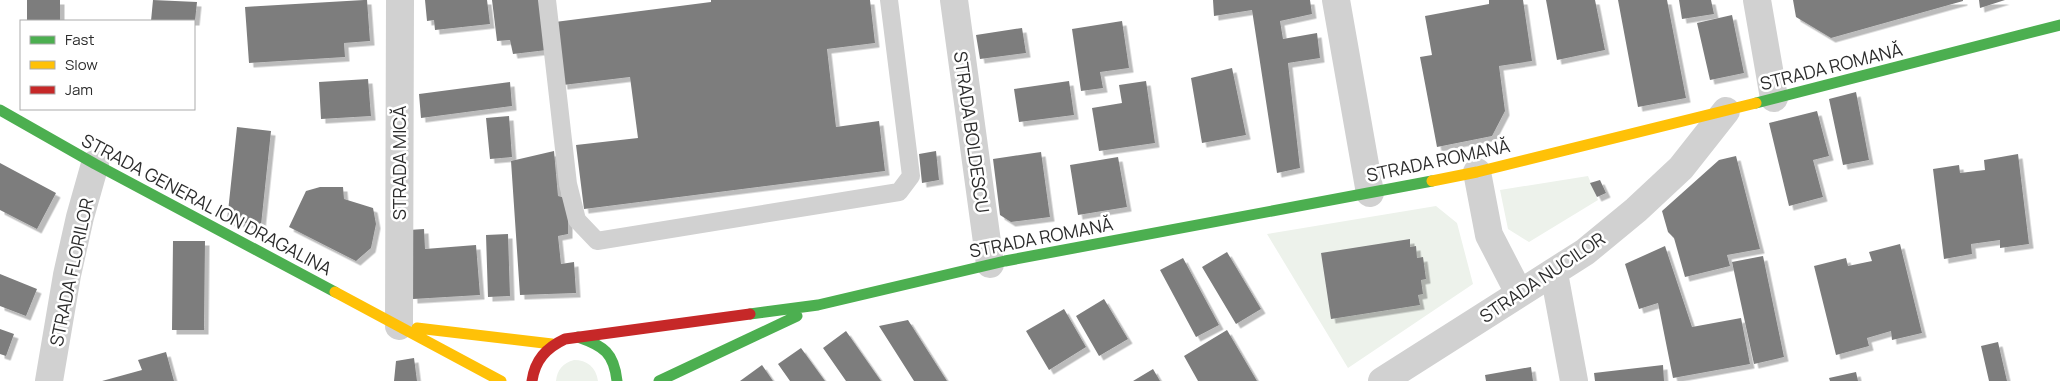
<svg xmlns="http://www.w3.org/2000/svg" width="2060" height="381" font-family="Manrope,sans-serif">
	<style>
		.green { fill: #edf2eb }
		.building { fill: #7d7d7d; filter: url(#shadow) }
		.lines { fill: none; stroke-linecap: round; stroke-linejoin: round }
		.lane { stroke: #d1d1d1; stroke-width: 18 }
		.street { stroke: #d1d1d1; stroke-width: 28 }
		.fast { stroke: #4caf50; stroke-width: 11 }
		.slow { stroke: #ffc107; stroke-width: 11 }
		.jam { stroke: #c62828; stroke-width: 11 }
		.labels { text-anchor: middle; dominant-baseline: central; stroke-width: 5; stroke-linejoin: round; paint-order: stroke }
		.street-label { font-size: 18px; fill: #2c2c2c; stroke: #fff }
	</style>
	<defs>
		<filter id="shadow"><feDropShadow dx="4.5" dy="4.5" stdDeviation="0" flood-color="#0004"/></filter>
	</defs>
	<rect width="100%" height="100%" fill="#fff"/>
	<path class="green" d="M1588,176l10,24 -69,42 -21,-13 -8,-39z
		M1436,206l21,17 16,61 -125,84 -81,-134z
		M574,360c13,0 22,7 24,21h-42c1,-11 7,-18 18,-21z"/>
	<path class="building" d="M27,0h33v21h-33z
		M153,0l44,2 -2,19h-44z
		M364,0h3l3,41 -26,2 1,14 -96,6 -4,-56z
		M425,0h62l3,24 -55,6 -1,-10 -7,1z
		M492,0h49l6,50 -34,4 -3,-14 -13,1z
		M711,0h159l5,43 -48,6 9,78 43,-6 6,50 -301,38 -8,-64 62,-7 -8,-61 -67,8 -8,-63 156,-20z
		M1213,0h97l2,14 -32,7 3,18 34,-6 3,25 -32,5 12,105 -23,5 -25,-163 -38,6z
		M1489,0h34l9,61 -33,5 6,45 -13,25 -55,11 -17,-90 12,-2 -7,-39 64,-12z
		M1546,0h49l10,50 -48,10z
		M1618,0h49l19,98 -48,9z
		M1679,0h32l3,14 -32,5z
		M1793,0h170v1l-132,37 -35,-21z
		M1979,0h26l-25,8z
		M1732,15l12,58 -34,7 -13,-57z
		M1122,21l7,47 -29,4 3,16 -22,3 -9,-62z
		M1022,28l4,25 -46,6 -4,-24z
		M1232,68l14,67 -44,8 -11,-65z
		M368,79l3,37 -50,3 -2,-37z
		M1069,81l5,34 -55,7 -5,-33z
		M1146,81l9,62 -56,8 -7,-43 30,-5 -3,-18z
		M510,82l2,24 -91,12 -2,-24z
		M1856,92l13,68 -26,5 -14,-66z
		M1817,111l12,45 -16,4 10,37 -34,9 -20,-83z
		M509,116l3,41 -22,2 -4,-41z
		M237,127l34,4 -10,94 -34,-4z
		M554,151l4,45 8,2 2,20v16l-10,2 3,28 13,-2 2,31 -56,2 -9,-134z
		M936,151l3,29 -17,3 -3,-29z
		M1041,152l9,65 -39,5 -11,-7 -7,-56z
		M2018,154l11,90 -29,4v-8l-29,4 1,10 -28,5 -11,-90 26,-4 1,8 25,-3 -1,-10z
		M1736,156l24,93 -33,6 3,11 -45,11 -11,-39 -6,-6 -6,-21 57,-51z
		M1118,157l9,50 -49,8 -8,-50z
		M0,163l56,30 -19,36 -37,-19z
		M1600,180l6,13 -9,4 -7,-14z
		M320,187h23l1,12 29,9 3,16 -5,24 -15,13 -67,-34 17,-36z
		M424,229l1,20 51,-4 4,50 -67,4 -4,-69z
		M508,234l2,62 -22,1 -2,-62z
		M1410,239v8l6,-1 1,12 6,-1 3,22 -5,1 2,14 -5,1 2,10 -89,14 -10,-66z
		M173,241h32l-1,89h-32z
		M1900,244l22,89 -30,7 -1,-9 -24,7 2,8 -33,9 -22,-89 32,-8 2,8 24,-5 -3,-9z
		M1665,246l27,81 49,-9 9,46 -77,14 -15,-75 -19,6 -14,-45z
		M1227,252l34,57 -25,15 -34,-57z
		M1763,256l21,101 -30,7 -22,-102z
		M1183,258l36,67 -23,12 -36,-67z
		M0,274l37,15 -11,27 -26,-10z
		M1104,299l24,40 -29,17 -23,-40z
		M1064,309l22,38 -37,23 -23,-39z
		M908,320l39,61h-33l-35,-55z
		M0,329l14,5 -8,22 -6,-2z
		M1227,330l30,51h-59l-14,-25z
		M846,331l35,50h-35l-23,-33z
		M1998,342l9,39h-18l-8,-35z
		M801,348l24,33h-35l-12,-17z
		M166,352l8,29h-72l40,-11 -4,-10z
		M414,358l3,23h-23l2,-20z
		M762,365l11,16h-33z
		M1663,365l1,16h-69l-1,-8z
		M1531,367l2,14h-47l-1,-6z
		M1153,369l7,12h-27z
		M1856,372l2,9h-28l-1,-3z"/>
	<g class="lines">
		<path class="lane" d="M547,0l21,184 9,36 20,21 302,-49 12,-16 -22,-176"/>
		<path class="street" d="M954,0l36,264
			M1336,0l34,193
			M1757,0l17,98
			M1477,172l12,63 30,58
			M1554,273l20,108
			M399,326l1,-326
			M49,381l18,-106 13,-58 15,-53
			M1382,381l203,-129 51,-42 45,-42 45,-57"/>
		<path class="fast" d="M1756,103l304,-78
			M0,110l95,54 240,128
			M750,314l68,-9 187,-44 427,-80
			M578,337c26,9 36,16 39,44
			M659,381l138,-65"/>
		<path class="slow" d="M1432,181l45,-9 279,-69
			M335,292l166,89
			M417,328l135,16"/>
		<path class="jam" d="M532,381c3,-21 14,-33 33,-42l185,-25"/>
	</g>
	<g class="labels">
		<g class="street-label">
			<text transform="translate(1831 66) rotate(-14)">STRADA ROMANĂ</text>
			<text transform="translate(972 132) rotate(82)">STRADA BOLDESCU</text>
			<text transform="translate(1438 160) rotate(-12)">STRADA ROMANĂ</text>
			<text transform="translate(399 163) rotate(-90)">STRADA MICĂ</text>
			<text transform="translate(207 204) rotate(28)">STRADA GENERAL ION DRAGALINA</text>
			<text transform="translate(1041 237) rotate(-11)">STRADA ROMANĂ</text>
			<text transform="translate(71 272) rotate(-78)">STRADA FLORILOR</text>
			<text transform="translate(1542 277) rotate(-34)">STRADA NUCILOR</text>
		</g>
	</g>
	<rect x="20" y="20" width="175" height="90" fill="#ffffff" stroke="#ababab"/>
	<rect x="30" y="36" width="25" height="8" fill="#4caf50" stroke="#ababab"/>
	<text x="65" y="45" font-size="15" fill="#2c2c2c">Fast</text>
	<rect x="30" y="61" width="25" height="8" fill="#ffc107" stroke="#ababab"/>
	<text x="65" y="70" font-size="15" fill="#2c2c2c">Slow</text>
	<rect x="30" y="86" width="25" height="8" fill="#c62828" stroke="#ababab"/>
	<text x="65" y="95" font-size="15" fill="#2c2c2c">Jam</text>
</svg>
